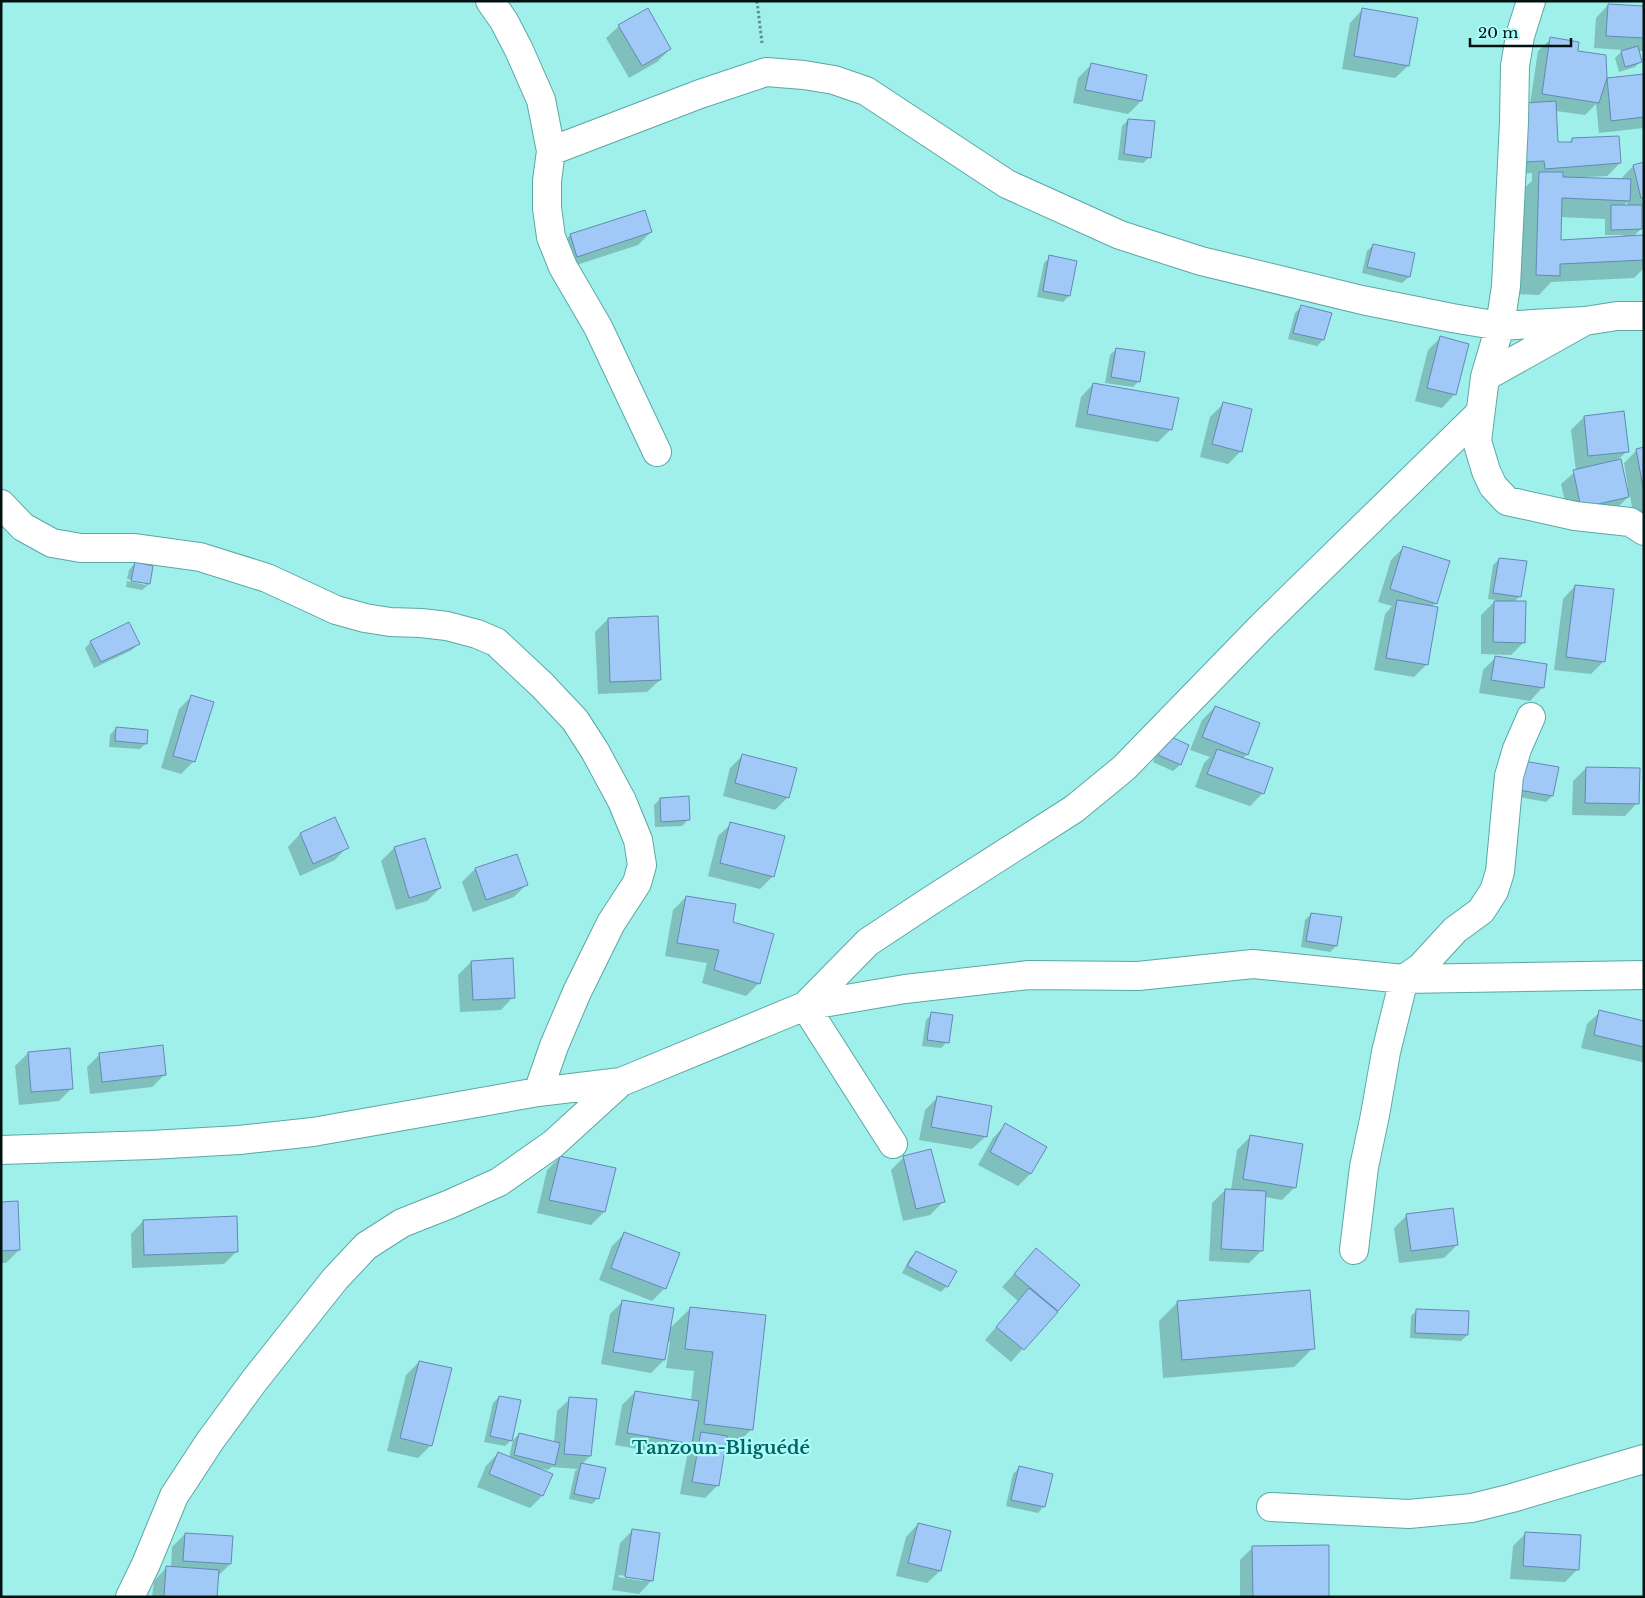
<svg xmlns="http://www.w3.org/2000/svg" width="1645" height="1598" font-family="'Libre Baskerville',serif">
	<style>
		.shadow { fill: #0003; fill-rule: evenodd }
		.building { fill: #a1c9f7; stroke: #6489b4 }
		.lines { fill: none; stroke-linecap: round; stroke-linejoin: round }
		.minor-casing { stroke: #5aa8a5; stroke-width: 30 }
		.path { stroke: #5a8f8c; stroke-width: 3; stroke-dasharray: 2.5 2.5; stroke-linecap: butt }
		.minor { stroke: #fff; stroke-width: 28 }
		.labels { text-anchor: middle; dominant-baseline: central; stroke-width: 4.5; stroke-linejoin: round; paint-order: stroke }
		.quarter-label { font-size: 18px; font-weight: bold; fill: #026463; stroke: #adfcf9 }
	</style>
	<rect width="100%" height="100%" fill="#9fefeb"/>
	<path class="shadow" d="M1608,5l36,2v44h-6l3,10 -6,6 -16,5 -4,-14 8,-8 -29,-2 2,-30z
		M1362,10l46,56 -13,12 -53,-9 8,-46z
		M619,26l51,23 -13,13 -28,16 -23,-40z
		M1551,39l25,13 29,27 39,-4v53l-45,5 -3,-29 -11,11 -29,-4 1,33 12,-1 4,-4 47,24 -13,13 -21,1v2l35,1v-1l12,-13 11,-3v43l-4,1 1,22 -8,8 11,-1v32l-10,10 -83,4 -12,13 -22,-1 3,-102 12,-11v-8l-18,1 16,-70 8,-53zM1627,202l1,4 -6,1zM1560,217l45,2v16h18v2l-63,4z
		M1091,65l50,36 -13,13 -55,-11 5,-25z
		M1128,120l22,37 -7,6 -25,-3 4,-34z
		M651,232l-13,13 -74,24 -6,-21 12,-13z
		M1373,245l36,32 -7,6 -40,-10 5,-22z
		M1050,257l19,39 -6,6 -26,-5 7,-34z
		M1301,307l22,33 -6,6 -29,-7 7,-26z
		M1440,338l28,6 -14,51 -12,13 -27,-7 13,-51z
		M1116,349l23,32 -6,6 -28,-4 5,-28z
		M1093,384l78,45 -13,13 -83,-15 6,-30z
		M1223,404l18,47 -13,13 -28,-7 10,-40z
		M1584,417l43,34 -10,10 9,27h2l-4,-25 13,-13 7,-1v68l-10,2 -4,-24 -15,15 -46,10 -8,-36 15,-13 -5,-41z
		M1404,547l32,56 -5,4 -5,58 -12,12 -40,-7 11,-56 7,-8 -14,-4 13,-42z
		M1499,559l21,37 -6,6 10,40 -13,13 -30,-1v-39l15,-15 -8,-1 5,-34z
		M135,563l17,4 -3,17 -7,6 -16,-3 1,-6 19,4v-3l-19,-3 2,-9z
		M1575,586l29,75 -13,13 -37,-4 9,-71z
		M608,619l52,61 -13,12 -49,2 -3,-62z
		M91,642l47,2 -6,6 -38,18 -9,-20z
		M1496,657l46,31 -12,13 -51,-8 4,-23z
		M192,696l2,65 -13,13 -20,-6 18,-59z
		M1215,707l32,47 -5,5 21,34 -13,13 -55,-19 9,-24 6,-6 -20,-7 12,-30z
		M116,728l30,15 -6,6 -31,-2 1,-12z
		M1161,742l27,3 -8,20 -7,6 -20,-9z
		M743,755l45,42 -13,13 -52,-14 7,-28z
		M1518,768l34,28 -6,6 -32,-6z
		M1586,768l51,35 -12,13 -53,-1 1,-34z
		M660,799l28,21 -6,6 -27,1 -1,-22z
		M335,819l12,28 -12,13 -35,16 -12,-29 12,-13z
		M731,824l42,52 -13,13 -52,-13 10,-40z
		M424,839l16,49 -13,13 -31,9 -15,-49 13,-13z
		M517,855l10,29 -13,13 -41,15 -11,-30 13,-13z
		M686,897l45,26 28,60 -13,13 -44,-13 5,-20 -42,-7 8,-46z
		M1311,914l25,32 -6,6 -29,-5 4,-27z
		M471,962l42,35 -12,13 -41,2 -2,-37z
		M1600,1012l44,10v39l-2,1 -61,-14 6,-24z
		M932,1014l15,28 -6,6 -19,-2 4,-26z
		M28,1053l44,35 -13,13 -40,4 -4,-39z
		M100,1054l65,20 -13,13 -62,7 -3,-27z
		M938,1097l47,40 -13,12 -53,-9 6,-30z
		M1005,1125l40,22 -15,27 -12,12 -40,-21 15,-27z
		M1250,1137l45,50 -13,13 -17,-3 -3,53 -13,13 -40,-2 3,-58 13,-13h6l6,-40z
		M560,1157l54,12 -10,43 -13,13 -54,-12 10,-43z
		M904,1157l39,45 -13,13 -27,6 -12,-51z
		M1,1203l18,47 -13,13h-5z
		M1407,1215l50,30 -13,13 -45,5 -5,-35z
		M143,1221l94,30 -13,13 -92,4 -1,-34z
		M625,1233l40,55 -13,13 -53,-21 13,-34z
		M1036,1250l42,35 -67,77 -26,-22 33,-39 -16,-14z
		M916,1252l31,34 -6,6 -39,-19 8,-15z
		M623,1301l46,28 22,-21 74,8 -13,113 -20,19h-8l-6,37 -13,13 -25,-4 9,-49 -11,11 -63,-11 7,-40 13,-13 56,9 3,-30 -28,-3 4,-27h-3l-3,19 -13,13 -50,-9 9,-50z
		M1178,1302l135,46 -19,19 -131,11 -4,-57z
		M1417,1310l50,25 -6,6 -51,-3 1,-22z
		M419,1362l12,83 -13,13 -31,-7 19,-76z
		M499,1397l12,43 -6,6 -21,-4 9,-39z
		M570,1399l20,57 -9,9 17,33 -6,6 -23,-5 6,-28 3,-2 -26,-2 -4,3 -9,-2 3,28 -12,12 -53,-21 9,-21 12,-13 11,5 4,-18 6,-6 35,8 3,-31z
		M1019,1468l25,38 -6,7 -32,-7 7,-32z
		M918,1524l22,47 -13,12 -31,-7 10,-39z
		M633,1530l18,51 -12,13 -27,-4 8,-47zM619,1575l24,3v3l-25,-4z
		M1526,1533l52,36 -13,13 -55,-3 3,-33z
		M185,1534l45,30 -12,12 -2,21h-64l2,-16 12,-13h5l1,-21z
		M1253,1547l75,50h-88v-37z"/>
	<path class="building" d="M1608,4l36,2v32l-38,-2z
		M648,8l23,41 -29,17 -24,-41z
		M1362,8l56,10 -9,48 -55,-10z
		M1550,37l29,5 -1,9 28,4 1,23 -8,25 -57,-9z
		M1638,46l4,16 -17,5 -4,-16z
		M1091,63l56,12 -5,26 -57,-11z
		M1644,74v43l-33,4 -4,-43z
		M1556,101l2,41h14v-4l47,-2 2,27 -76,6 -1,-8 -18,1 -2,-59z
		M1128,119l27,2 -4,37 -27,-4z
		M1644,162v36h-3l-8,-33z
		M1539,172h24v5l68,2 -1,22 -68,-3 -1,42 83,-5v25l-84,4v12l-24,-1z
		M1611,205h31v24l-31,1z
		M645,210l7,22 -75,25 -7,-23z
		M1373,244l42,9 -5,24 -43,-10z
		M1049,255l28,6 -7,35 -27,-5z
		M1301,305l31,8 -8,27 -31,-7z
		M1440,336l29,8 -13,51 -29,-7z
		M1116,348l29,4 -5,30 -29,-5z
		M1093,383l86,15 -7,32 -85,-16z
		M1223,402l29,7 -10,43 -30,-8z
		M1624,411l5,41 -41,4 -4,-40z
		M1644,447v46l-8,-44z
		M1621,459l8,38 -48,11 -8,-38z
		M1403,546l47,15 -13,43 -47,-15z
		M1499,558l28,3 -6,36 -28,-4z
		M135,562l18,4 -3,18 -19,-3z
		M1575,585l39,4 -9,73 -39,-5z
		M1397,600l41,7 -10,58 -42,-7z
		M1494,601h32l-1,42 -32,-1z
		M658,616l3,64 -51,2 -2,-64z
		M129,622l11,22 -39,18 -11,-21z
		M1495,656l52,8 -3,24 -53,-8z
		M191,695l23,7 -19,60 -22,-6z
		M1215,706l45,17 -12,32 -46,-18z
		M116,727l32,3 -1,14 -32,-3z
		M1167,735l22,10 -8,20 -23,-10z
		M1217,749l56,19 -9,26 -57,-20z
		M742,754l55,14 -8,30 -54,-15z
		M1524,761l35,6 -6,29 -34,-6z
		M1586,767l54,1 -1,36 -54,-1z
		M689,796l1,24 -29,2 -1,-24z
		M335,817l14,31 -36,16 -13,-31z
		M730,822l55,14 -11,41 -54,-14z
		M425,838l16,50 -32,10 -15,-51z
		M517,854l11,31 -42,15 -11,-32z
		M686,896l50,8 -3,18 41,12 -14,50 -46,-14 5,-20 -42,-7z
		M1311,913l31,4 -5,29 -31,-5z
		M513,958l2,40 -42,2 -2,-39z
		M1599,1010l45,11v26l-50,-12z
		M931,1012l22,3 -4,28 -22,-3z
		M163,1045l3,30 -64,7 -3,-29z
		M70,1048l3,41 -42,3 -3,-40z
		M937,1096l55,10 -5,31 -56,-10z
		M1005,1123l42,24 -16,27 -41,-22z
		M1250,1135l53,9 -7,44 -53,-9z
		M931,1149l14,53 -29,7 -13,-53z
		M560,1156l56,12 -11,44 -56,-12z
		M1225,1189l41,2 -3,60 -42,-2z
		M18,1201l2,49 -19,1v-49z
		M1453,1208l5,37 -47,6 -5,-37z
		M237,1216l1,36 -94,3 -1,-35z
		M624,1232l56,21 -14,36 -55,-21z
		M1036,1248l44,37 -22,26 -44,-37z
		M916,1251l41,20 -9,16 -41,-21z
		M1029,1288l29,24 -34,38 -28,-23z
		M1310,1290l5,59 -133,11 -5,-59z
		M622,1300l52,8 -9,52 -52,-8z
		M690,1307l76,8 -13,115 -49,-6 9,-72 -28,-3z
		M1416,1309l53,2 -1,24 -53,-2z
		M419,1361l33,7 -20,78 -32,-8z
		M635,1391l64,10 -7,43 -65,-11z
		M499,1396l22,4 -9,41 -22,-5z
		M569,1397l28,2 -6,57 -27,-2z
		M701,1432l26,4 -8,50 -27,-4z
		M519,1433l41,10 -5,22 -41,-10z
		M498,1452l55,22 -10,22 -54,-22z
		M581,1463l25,5 -7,31 -25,-5z
		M1019,1466l34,8 -8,33 -34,-7z
		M918,1523l33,8 -10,40 -33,-8z
		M632,1529l28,4 -7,48 -28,-4z
		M1525,1532l56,3 -2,35 -56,-4z
		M185,1533l48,3 -2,28 -48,-3z
		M1329,1545v52h-76l-1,-51z
		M166,1566l53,4 -2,27h-53z"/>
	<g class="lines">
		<defs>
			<path id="minor" d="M490,1l14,20 15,29 22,50 10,51 -4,30v27l4,29 12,30 35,60 59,125
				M551,151l149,-57 66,-22 38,3 30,5 32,11 141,93 113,51 81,26 161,39 90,18 48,8 85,-5
				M1644,316h-27l-32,5 -100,56 -8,64 9,30 7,15 14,15 68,15 55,6 14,9
				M1485,377l15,-51 6,-40 8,-164 1,-56 5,-30 11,-35
				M1,504l22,23 29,16 29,5h54l65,9 67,21 69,32 29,8 25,4 31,1 26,3 30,8 19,8 46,43 33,35 20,31 27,50 16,39 4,25 -5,18 -26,40 -34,69 -23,54 -16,46
				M893,1144l-88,-138 63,-64 62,-41 144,-92 50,-41 139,-143 216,-211
				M1,1150l150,-5 88,-5 74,-8 225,-40 83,-10 184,-76 100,-17 124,-14 109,1 115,-12 151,15 240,-4
				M1354,1250l10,-83 11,-52 11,-63 18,-73 17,-12 34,-37 26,-19 13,-20 6,-19 9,-96 8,-27 14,-32
				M1271,1507l138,7 63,-6 40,-10 132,-39
				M130,1597l16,-33 28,-68 36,-55 44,-60 81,-102 31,-33 36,-23 48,-19 49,-22 54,-38 68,-62"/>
		</defs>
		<use href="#minor" class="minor-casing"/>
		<path class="path" d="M757,1l5,42"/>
		<use href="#minor" class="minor"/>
	</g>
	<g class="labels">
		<g class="quarter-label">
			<text x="721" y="1448">Tanzoun-Bliguédé</text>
		</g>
	</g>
	<rect width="1645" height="1598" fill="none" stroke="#001211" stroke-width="5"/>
	<path d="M1470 38v8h101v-8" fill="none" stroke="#001211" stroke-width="2.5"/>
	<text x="1478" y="38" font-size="15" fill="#001211" stroke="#adfcf9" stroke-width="4" paint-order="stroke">20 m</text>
</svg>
